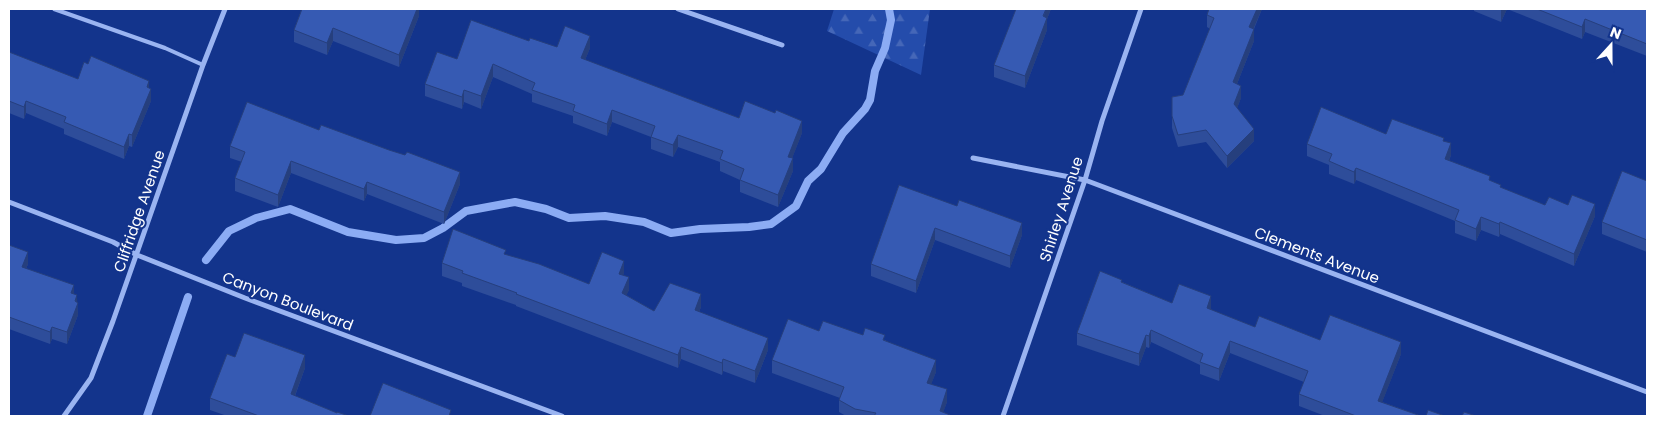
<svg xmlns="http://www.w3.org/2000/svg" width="1656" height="425" font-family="Poppins,sans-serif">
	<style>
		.forest { fill: url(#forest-firs) }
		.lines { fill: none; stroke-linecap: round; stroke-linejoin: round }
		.stream { stroke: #8cacf4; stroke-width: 8 }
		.lane { stroke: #9ab4f1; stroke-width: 4 }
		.street { stroke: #9ab4f1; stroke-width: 5 }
		.wall { fill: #2e4d9a }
		.shaded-wall { fill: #263f7d }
		.building { fill: #365ab3; stroke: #263f7d }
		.labels { text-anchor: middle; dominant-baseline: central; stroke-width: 4; stroke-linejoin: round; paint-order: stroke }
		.street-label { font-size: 15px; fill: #fff; stroke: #13348c }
	</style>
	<defs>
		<pattern id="forest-firs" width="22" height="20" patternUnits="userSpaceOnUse" patternTransform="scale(1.25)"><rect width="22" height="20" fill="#244cab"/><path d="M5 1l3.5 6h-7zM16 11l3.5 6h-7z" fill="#4567b8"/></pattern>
	</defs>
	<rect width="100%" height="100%" fill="#13348c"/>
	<path class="forest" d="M834,9h96l-9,66 -94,-44z"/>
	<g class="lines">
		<path class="stream" d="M206,260l23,-29 27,-13 34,-9 58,23 48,8 28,-2 19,-10 23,-17 49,-9 31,7 23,9 36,-2 39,6 27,11 29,-4 49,-2 22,-3 25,-18 12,-25 13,-12 22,-36 22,-24 5,-9 5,-29 10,-23 6,-28 -2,-11
			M147,416l41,-119"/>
		<path class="lane" d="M54,9l111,39 38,17"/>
		<path class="street" d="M678,9l104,36
			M973,158l112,22 562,212
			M9,202l104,40 24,13 108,43 317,118
			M64,416l27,-38 22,-57 90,-256 22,-56
			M1003,416l82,-236 17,-59 39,-112"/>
	</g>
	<path class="wall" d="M301,9h118v7l-20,51 -66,-26 -6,14 -33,-13v-12l7,-19z
		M1016,9h35l-4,10v11l-22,58 -31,-11v-12z
		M1262,9l-8,20v12l-17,43 4,14 -4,10 17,33 -27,27 -21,-26 -28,5 -6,-19v-31l11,-2 27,-66 -3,-2v-12z
		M1474,9h173v47l-62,-24 -3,7 -75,-30 -6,13 -27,-11z
		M529,41l28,6 33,1 -5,12 154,58 63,15 -10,25 1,13 -15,36 -38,-15v-12l-20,-9v-9l-42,-15 -5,10 -22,-8v-12l-39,-15 -5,14 -34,-13v-7l-41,-14v-8l-39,-17 -12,32 -17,-7 -2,7 -37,-13v-12l32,-25z
		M9,54l69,25 71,9 2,13 -19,46 -3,-1 -5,13 -60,-25v-5l-38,-16 -2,6 -15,-6z
		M1386,134l58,7 7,14 -2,6 41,20 11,7 44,17 50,11 -21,50 -74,-32 -1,3 -18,-7 -5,11 -21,-8v-12l-99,-41 -2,4 -25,-10v-9l-22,-9v-12z
		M230,146l230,38 -16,40 -77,-30 -3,7 -73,-28 -13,34 -43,-16v-13l7,-16 -12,-4z
		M1647,181v71l-45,-18v-12z
		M899,185l123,50 -12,33 -75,-28 -19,53 -45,-17v-12z
		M9,245l19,19 -2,5 48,25 3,8 1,13 -11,29 -15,-5 -2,5 -41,-15z
		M506,255l83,29 35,-11 -1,2 6,15 -3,5 28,16 47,-4 -2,5 69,38 -13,33 -32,-12 -1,4 -41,-16 -3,9 -162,-62v-1l-54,-19v-3l-20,-7v-13z
		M1122,282l50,21 39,5v2l44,17 65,13 81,14 -19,48 39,14h-96l-26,-10v-12l5,-12 -74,-29 -11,28 -19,-7v-9l-49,-23 -2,6 -3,-1 -7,19 -62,-21v-12z
		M819,331l44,4 22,5 51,32 -5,12 16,18 -4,10 7,4h-104l-7,-4v-12l1,-2 -68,-25v-13z
		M235,357l70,11 -10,28 42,17 12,3h-122l-17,-6v-12z"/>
	<path class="shaded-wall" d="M417,9h2v7l-20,51v-12z
		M1046,9h5l-4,10v11l-22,58v-12z
		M1257,9h5l-13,30v-12z
		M1502,9h5l-6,13v-12z
		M1585,19v13l-3,7v-12z
		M333,28v13l-6,14v-12z
		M1254,29v12l-21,53v-12z
		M590,36v12l-9,22v-12z
		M493,64v13l-12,32v-13z
		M149,81v11l2,-3v12l-19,46v-12z
		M1241,86v12l-7,18v-12z
		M464,90v12l-2,7v-12z
		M26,101v12l-2,6v-12z
		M612,110v12l-5,14v-12z
		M802,121v12l-14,36v-12z
		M1254,129v12l-27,27v-12z
		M129,134v12l-5,13v-12z
		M678,135v12l-5,10v-12z
		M1451,143v12l-6,17v-13z
		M793,158v13l-15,36v-12z
		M291,161v12l-13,34v-12z
		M1356,168v12l-2,4v-12z
		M460,172v12l-16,40v-12z
		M367,182v12l-3,7v-12z
		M1595,204v12l-21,50v-12z
		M1481,217v13l-5,11v-12z
		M1500,222v12l-1,3v-13z
		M1022,223v12l-12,33v-12z
		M935,228v12l-19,53v-12z
		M28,252v12l-6,15v-12z
		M624,261v12l-5,13v-12z
		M629,277v13l-7,15v-12z
		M74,285v12l-3,-4z
		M701,294v13l-6,15v-12z
		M77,295l1,20 -11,29v-12z
		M1211,296v12l-4,12v-12z
		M52,327v12l-2,5v-12z
		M1151,330v12l-2,6v-12z
		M1146,335v12l-7,19v-12z
		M768,338v12l-13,33v-12z
		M1230,341v12l-11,28v-12z
		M1401,342v12l-23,59v-12z
		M681,347v12l-3,9v-13z
		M305,355v13l-14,38v-12z
		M723,359v12l-1,4v-12z
		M936,360v12l-9,23v-12z
		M947,389v13l-5,14 -2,-5z"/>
	<path class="building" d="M302,9h115l-18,46 -66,-27 -6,15 -33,-13z
		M1016,9h30l-3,7 4,2 -22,58 -31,-11z
		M1209,9h48l-8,18 5,2 -21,53 8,4 -7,18 20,25 -27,27 -21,-26 -28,5 -6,-19v-19l11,-2 31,-77 -7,-3z
		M1537,9h110v35l-62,-25 -3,8z
		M471,20l58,21 1,-3 27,9 8,-21 25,10 -9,22 158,60 6,-17 30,12 1,-3 26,11 -14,36 5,1 -15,37 -38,-15 4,-11 -24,-10 3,-8 -45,-16 -5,10 -22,-8 4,-11 -43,-16 -5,14 -34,-13 2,-6 -43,-15 3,-7 -42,-19 -12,32 -17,-6 -2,7 -37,-13 12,-32 20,7z
		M9,52l69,27 6,-17 4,2 3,-8 58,25 -2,6 4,2 -19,46 -3,-1 -5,13 -60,-25 2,-5 -40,-16 -2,6 -15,-6z
		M247,102l72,28 2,-5 68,25 16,5 2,-3 53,20 -16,40 -77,-30 -3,7 -73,-28 -13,34 -43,-17 10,-26 -15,-6z
		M1321,107l65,27 6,-15 52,19 -1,3 8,2 -6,16 45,17 -1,4 12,5 -1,2 45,18 4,-8 19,8 4,-10 23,9 -21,50 -74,-32 -1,2 -18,-7 -5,12 -21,-9 4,-10 -103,-42 -2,4 -25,-11 3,-7 -25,-10z
		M1622,171l25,10v59l-45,-18z
		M899,185l58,21 2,-6 63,23 -12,33 -75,-28 -19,53 -45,-17z
		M453,229l53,21 -2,4 35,10 50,20 13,-32 22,9 -5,13 10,3 -7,16 32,18 16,-28 31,11 -6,16 73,28 -13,33 -32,-12 -1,4 -41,-16 -3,8 -162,-61 1,-1 -55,-20 1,-2 -21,-8z
		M9,245l19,7 -6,15 52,18 -3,8 6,2 -2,6 3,2 -11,29 -15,-5 -2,5 -41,-15z
		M1100,271l22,9 -1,2 51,21 7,-19 32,12 -4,12 48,19 4,-11 61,24 10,-25 71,27 -23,59 43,15h-65l-57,-22 9,-23 -78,-30 -11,28 -19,-7 3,-8 -52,-24 -2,6 -3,-1 -7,19 -62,-21z
		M788,319l31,12 4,-10 40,14 2,-7 20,7 -2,5 53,20 -9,23 20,6 -7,22 10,4v1h-76l2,-3 -21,-4 -16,-9 5,-13 -72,-27z
		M244,333l61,22 -14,39 46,19v-1l12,4h-90l-49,-18 17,-44 8,3z
		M383,383l68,27 -2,6h-79z
		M1428,410l17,6h-19z
		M1464,412l12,4h-14z"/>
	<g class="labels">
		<g class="street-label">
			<text transform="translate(1061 209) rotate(-72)">Shirley Avenue</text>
			<text transform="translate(139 211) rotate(-71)">Cliffridge Avenue</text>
			<text transform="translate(1317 255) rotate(21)">Clements Avenue</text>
			<text transform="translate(288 301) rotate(21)">Canyon Boulevard</text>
		</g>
	</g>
	<rect width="1656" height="425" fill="none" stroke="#ffffff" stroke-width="20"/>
	<g transform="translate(1611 45) rotate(21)" stroke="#13348c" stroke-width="4" paint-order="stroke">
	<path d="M0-4L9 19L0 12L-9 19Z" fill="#ffffff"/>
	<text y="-8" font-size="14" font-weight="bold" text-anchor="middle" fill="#ffffff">N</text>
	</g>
</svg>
